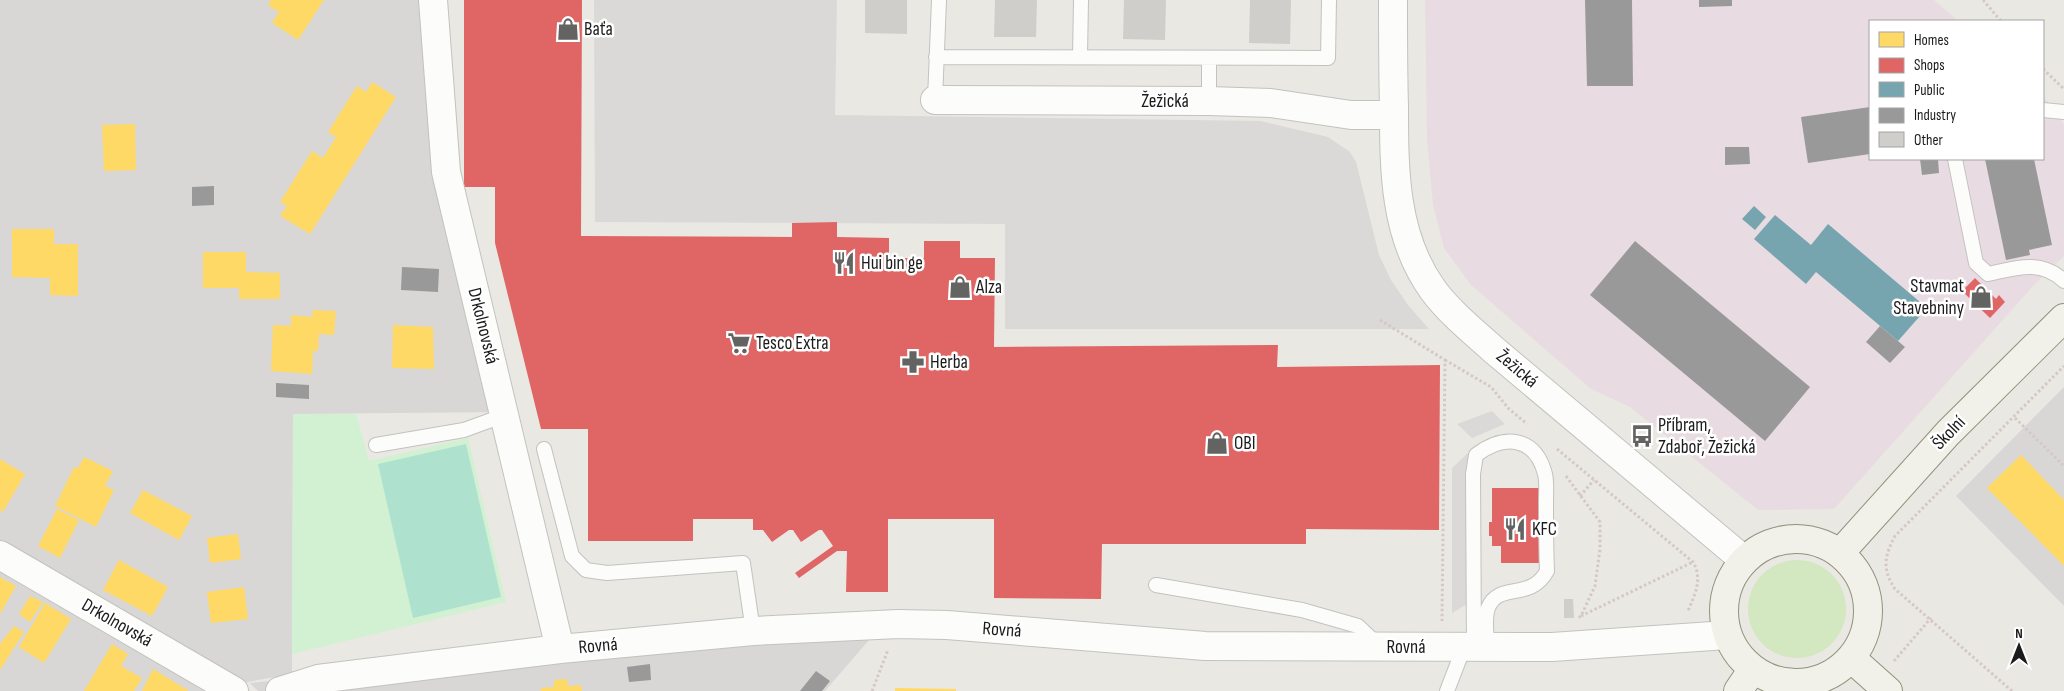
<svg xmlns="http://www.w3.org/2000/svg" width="2064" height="691" font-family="'Sofia Sans Condensed',sans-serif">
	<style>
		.residential { fill: #d9d7d5 }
		.industrial { fill: #e8dce2 }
		.grass { fill: #d3e7c1 }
		.park { fill: #d1f1d2 }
		.pitch { fill: #afe1cf }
		.parking { fill: #dad9d7 }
		.homes { fill: #ffd966 }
		.shops { fill: #e06666 }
		.public { fill: #76a5af }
		.industry { fill: #999 }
		.building { fill: #d0ceca }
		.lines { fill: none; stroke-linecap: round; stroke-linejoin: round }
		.lane-casing { stroke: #c2c2bf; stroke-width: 16 }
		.street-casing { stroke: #c2c2bf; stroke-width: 30 }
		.secondary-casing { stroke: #90927c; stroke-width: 30 }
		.path { stroke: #d5c8c4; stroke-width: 3; stroke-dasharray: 2.5 2.5; stroke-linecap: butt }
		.lane { stroke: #fcfcfb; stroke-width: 14 }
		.street { stroke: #fcfcfb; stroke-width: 28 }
		.secondary { stroke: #f1f1e9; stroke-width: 28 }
		.labels { text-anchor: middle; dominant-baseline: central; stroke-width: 5; stroke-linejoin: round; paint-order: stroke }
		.poi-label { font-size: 19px; fill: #1b1b1b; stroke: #fff; text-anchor: start }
		.street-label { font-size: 19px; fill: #1b1b1b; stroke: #fff }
	</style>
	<rect width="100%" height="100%" fill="#eae8e3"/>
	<path class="residential" d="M0,0h436l9,171 58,241 -210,2 -1,260 -50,9 8,8h-250z
		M2064,387v219l-108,-110z
		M875,633l-50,58h-567l-8,-8 313,-31z"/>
	<path class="industrial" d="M1425,0h509l24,21h-88v138h173v-62l13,13 8,15v131l-29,28 -201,225 -76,1 -128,-103 -39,-18 -120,-104 -27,-37 -11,-43 -6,-66z"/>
	<path class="grass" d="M1748 609a49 49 0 1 1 98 0a49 49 0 1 1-98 0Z"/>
	<path class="park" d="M293,414h63l13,47 99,-23 38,164 -214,52z"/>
	<path class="pitch" d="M466,444l35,153 -88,21 -35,-154z"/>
	<path class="parking" d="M594,0h243l-2,115 425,6 68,16 22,15 6,10 23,93 12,25 17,25 21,24h-424v-105l-410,-2z
		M1492,411l13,13 -33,14 -15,-14z
		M1468,453l1,150 -17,10v-145z"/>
	<path class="homes" d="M271,0h53l-26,40 -26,-17 7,-11 -11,-7z
		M372,82l24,15 -86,137 -30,-18 7,-10 -7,-4 32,-51 11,7 13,-21 -8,-5 29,-46 9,6z
		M135,124l1,46 -32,1 -2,-46z
		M12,229h42v15h24v52l-28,-1v-17l-38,-1z
		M203,252h43v20l34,1v26h-41v-11h-36z
		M313,310l23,1 -2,24 -15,-1 -1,17h-5l-1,23 -41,-3 2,-46 18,1v-11l21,2z
		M393,325l40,2 1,42 -42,-1z
		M2021,455l43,45v66l-77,-78z
		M84,457l29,14 -8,15 9,4 -18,37 -41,-21 19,-39 4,1z
		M0,459l25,15 -22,38 -3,-2z
		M143,490l49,26 -13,24 -49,-27z
		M57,509l22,11 -19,38 -22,-12z
		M238,534l3,25 -31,4 -3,-25z
		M119,560l49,27 -16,29 -49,-26z
		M0,577l16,9 -16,28z
		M244,587l4,32 -37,4 -4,-31z
		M30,596l13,6 -13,20 -11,-8z
		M45,603l26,16 -27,44 -25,-16z
		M14,626l10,6 -24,38v-26z
		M112,644l16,10 -7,12 21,12 -8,13h-50z
		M153,669l36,22h-47z
		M567,679l1,7 13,-1 1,6h-41l-1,-3 14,-1v-7z
		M895,688l61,1v2h-61z"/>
	<path class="shops" d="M464,0h118l-1,236 211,1v-14l45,-1v15l52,1v20h35v-17h36v17h35l-1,89 284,-2 -1,22 163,-2 -1,165 -133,-1v15h-204l-1,55 -107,-1v-79h-106v73h-42l1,-41h-10l-38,27 -4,-5 38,-27 -11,-16h-3l-18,12 -8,-12h-4l-17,12 -9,-12h-10v-11h-60v22h-105v-112h-47l-46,-186v-56h-31z
		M1975,278l21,21 3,-4 6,7 -15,16 -28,-27z
		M1492,488h48v75h-39v-17h-9v-10h-3v-14h3z"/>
	<path class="public" d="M1754,206l12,11 -11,13 -13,-11z
		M1775,215l36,30 17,-21 99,84 -29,33 -82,-69 -10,12 -52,-45z"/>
	<path class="industry" d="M1585,0h47l1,86h-46z
		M1699,0h33v6l-33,1z
		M1870,107v47l-62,9 -7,-46z
		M1725,147h24l1,17 -25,1z
		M1920,159h18l1,14 -17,2z
		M1985,159h49l18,86 -23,5 1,5 -24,5z
		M214,186v19l-22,1v-19z
		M1635,241l175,146 -45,54 -175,-146z
		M402,267l37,2 -1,23 -37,-2z
		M1880,326l25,21 -15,16 -24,-21z
		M276,383l33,2v14l-33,-2z
		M650,664l1,16 -22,2 -2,-15z
		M816,671l14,10 -8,10h-22z"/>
	<path class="building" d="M865,0h42v34l-42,-1z
		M995,0h42l-1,37h-42z
		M1124,0h42l-1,40 -42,-1z
		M1250,0h41l-1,44 -41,-1z
		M1564,599h9l1,19h-10z"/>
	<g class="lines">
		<defs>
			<path id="lane" d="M936,57l392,1 1,-58
				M1080,57l1,-57
				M935,100l4,-100
				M1209,101v-43
				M2043,110l21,2
				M1955,159l21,104 12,11c28,-6 53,-15 76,7
				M376,445l88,-15 41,-15
				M544,449l28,107 14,14 21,3 136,-10 10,68
				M1156,585l146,25 56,16 19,18
				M1474,647l-1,-173 3,-19c28,-21 59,-19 69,19 2,8 1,18 1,27 0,23 0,47 1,70 -17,31 -48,10 -59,37 -4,10 -1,28 -1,39
				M1447,691l17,-44"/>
			<path id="street" d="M433,0l13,172 114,477
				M1393,0c0,36 0,71 1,107 0,63 0,129 39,183 17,23 41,42 62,61l249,209
				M935,100l274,1 62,2 80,12h43
				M0,555l234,136
				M280,691l38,-12 242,-30 193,-18 145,-7 49,1 258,21 347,1 175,-12"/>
			<path id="secondary" d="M1724 611a72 72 0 1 1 144 0a72 72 0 1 1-144 0Z
				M1840,553l108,-120 116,-115
				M1851,658l37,33
				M1738,691l15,-22"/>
		</defs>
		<use href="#lane" class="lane-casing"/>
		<use href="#street" class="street-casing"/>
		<use href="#secondary" class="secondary-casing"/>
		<path class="path" d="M1983,0l18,21
			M2043,69l21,20
			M1380,320l65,40 -3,261
			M1445,360l46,27 18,22 18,15
			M2015,418l49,48
			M1557,449l136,113c10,17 2,32 -5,49
			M1566,476l34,46v27l-5,37 -14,30 -3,2
			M1580,496l14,-16
			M1581,616l112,-54
			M1894,661l37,-43
			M872,691l16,-41
			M2012,691l-117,-102c-13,-20 -11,-32 0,-53l169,-170"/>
		<use href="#lane" class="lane"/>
		<use href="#street" class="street"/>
		<use href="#secondary" class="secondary"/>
	</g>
	<defs>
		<symbol id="shop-bare" viewBox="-9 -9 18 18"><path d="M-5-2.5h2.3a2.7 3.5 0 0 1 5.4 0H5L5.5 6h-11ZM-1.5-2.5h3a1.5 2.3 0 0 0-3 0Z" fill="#636361" stroke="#fff" stroke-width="2.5" paint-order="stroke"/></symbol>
		<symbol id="restaurant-bare" viewBox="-9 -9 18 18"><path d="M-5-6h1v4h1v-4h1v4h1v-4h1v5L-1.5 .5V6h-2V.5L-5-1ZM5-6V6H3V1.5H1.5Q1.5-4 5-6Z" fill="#636361" stroke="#fff" stroke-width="2.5" paint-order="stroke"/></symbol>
		<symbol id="supermarket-bare" viewBox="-9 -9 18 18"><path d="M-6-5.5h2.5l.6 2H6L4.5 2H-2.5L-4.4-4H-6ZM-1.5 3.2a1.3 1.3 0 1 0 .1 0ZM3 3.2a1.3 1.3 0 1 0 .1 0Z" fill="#636361" stroke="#fff" stroke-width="2.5" paint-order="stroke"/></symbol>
		<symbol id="pharmacy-bare" viewBox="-9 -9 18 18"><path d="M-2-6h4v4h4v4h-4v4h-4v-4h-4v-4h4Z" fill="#636361" stroke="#fff" stroke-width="2.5" paint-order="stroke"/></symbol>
		<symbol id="bus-bare" viewBox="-9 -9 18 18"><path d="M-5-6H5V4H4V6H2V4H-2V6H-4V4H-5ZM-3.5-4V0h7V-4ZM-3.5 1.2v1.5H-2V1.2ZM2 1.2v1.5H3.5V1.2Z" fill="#636361" stroke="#fff" stroke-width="2.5" paint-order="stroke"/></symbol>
	</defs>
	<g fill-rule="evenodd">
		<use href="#shop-bare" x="552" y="13" width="32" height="32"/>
		<use href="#restaurant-bare" x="828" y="247" width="32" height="32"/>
		<use href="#shop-bare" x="944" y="271" width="32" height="32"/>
		<use href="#shop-bare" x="1965" y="281" width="32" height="32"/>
		<use href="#supermarket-bare" x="723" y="327" width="32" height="32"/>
		<use href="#pharmacy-bare" x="897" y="346" width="32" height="32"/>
		<use href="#bus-bare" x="1626" y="420" width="32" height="32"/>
		<use href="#shop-bare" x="1201" y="427" width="32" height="32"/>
		<use href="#restaurant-bare" x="1499" y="513" width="32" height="32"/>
	</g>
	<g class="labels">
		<g class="poi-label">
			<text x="584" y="29">Baťa</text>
			<text x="861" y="263">Hui bin ge</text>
			<text x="1964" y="286" text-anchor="end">Stavmat<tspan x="1964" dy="22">Stavebniny</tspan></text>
			<text x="976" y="287">Alza</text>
			<text x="756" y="343">Tesco Extra</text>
			<text x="930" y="362">Herba</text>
			<text x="1658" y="425">Příbram,<tspan x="1658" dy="22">Zdaboř, Žežická</tspan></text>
			<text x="1234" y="443">OBI</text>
			<text x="1532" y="529">KFC</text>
		</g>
		<g class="street-label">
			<text x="1165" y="101">Žežická</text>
			<text transform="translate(483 326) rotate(76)">Drkolnovská</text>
			<text transform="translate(1517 369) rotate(40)">Žežická</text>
			<text transform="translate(1949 433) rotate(-46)">Školní</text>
			<text transform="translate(117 623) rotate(30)">Drkolnovská</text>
			<text transform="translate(1002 630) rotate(4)">Rovná</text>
			<text transform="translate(598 646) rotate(-5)">Rovná</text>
			<text x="1406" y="647">Rovná</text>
		</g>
	</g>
	<rect x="1869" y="20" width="175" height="140" fill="#ffffff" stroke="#a4a4a4"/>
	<rect x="1879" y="32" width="25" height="15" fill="#ffd966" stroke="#a4a4a4"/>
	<text x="1914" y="45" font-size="15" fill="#1b1b1b">Homes</text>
	<rect x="1879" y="58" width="25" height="15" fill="#e06666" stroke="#a4a4a4"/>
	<text x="1914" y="70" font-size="15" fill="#1b1b1b">Shops</text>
	<rect x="1879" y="82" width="25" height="15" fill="#76a5af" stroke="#a4a4a4"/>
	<text x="1914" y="95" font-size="15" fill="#1b1b1b">Public</text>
	<rect x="1879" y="108" width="25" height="15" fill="#999999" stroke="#a4a4a4"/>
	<text x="1914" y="120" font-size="15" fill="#1b1b1b">Industry</text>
	<rect x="1879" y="132" width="25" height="15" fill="#d0ceca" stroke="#a4a4a4"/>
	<text x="1914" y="145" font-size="15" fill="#1b1b1b">Other</text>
	<g transform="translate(2019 646)" stroke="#ffffff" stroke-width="4" paint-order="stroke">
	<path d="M0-4L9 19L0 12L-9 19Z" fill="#1b1b1b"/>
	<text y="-8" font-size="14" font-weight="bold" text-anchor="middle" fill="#1b1b1b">N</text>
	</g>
</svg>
